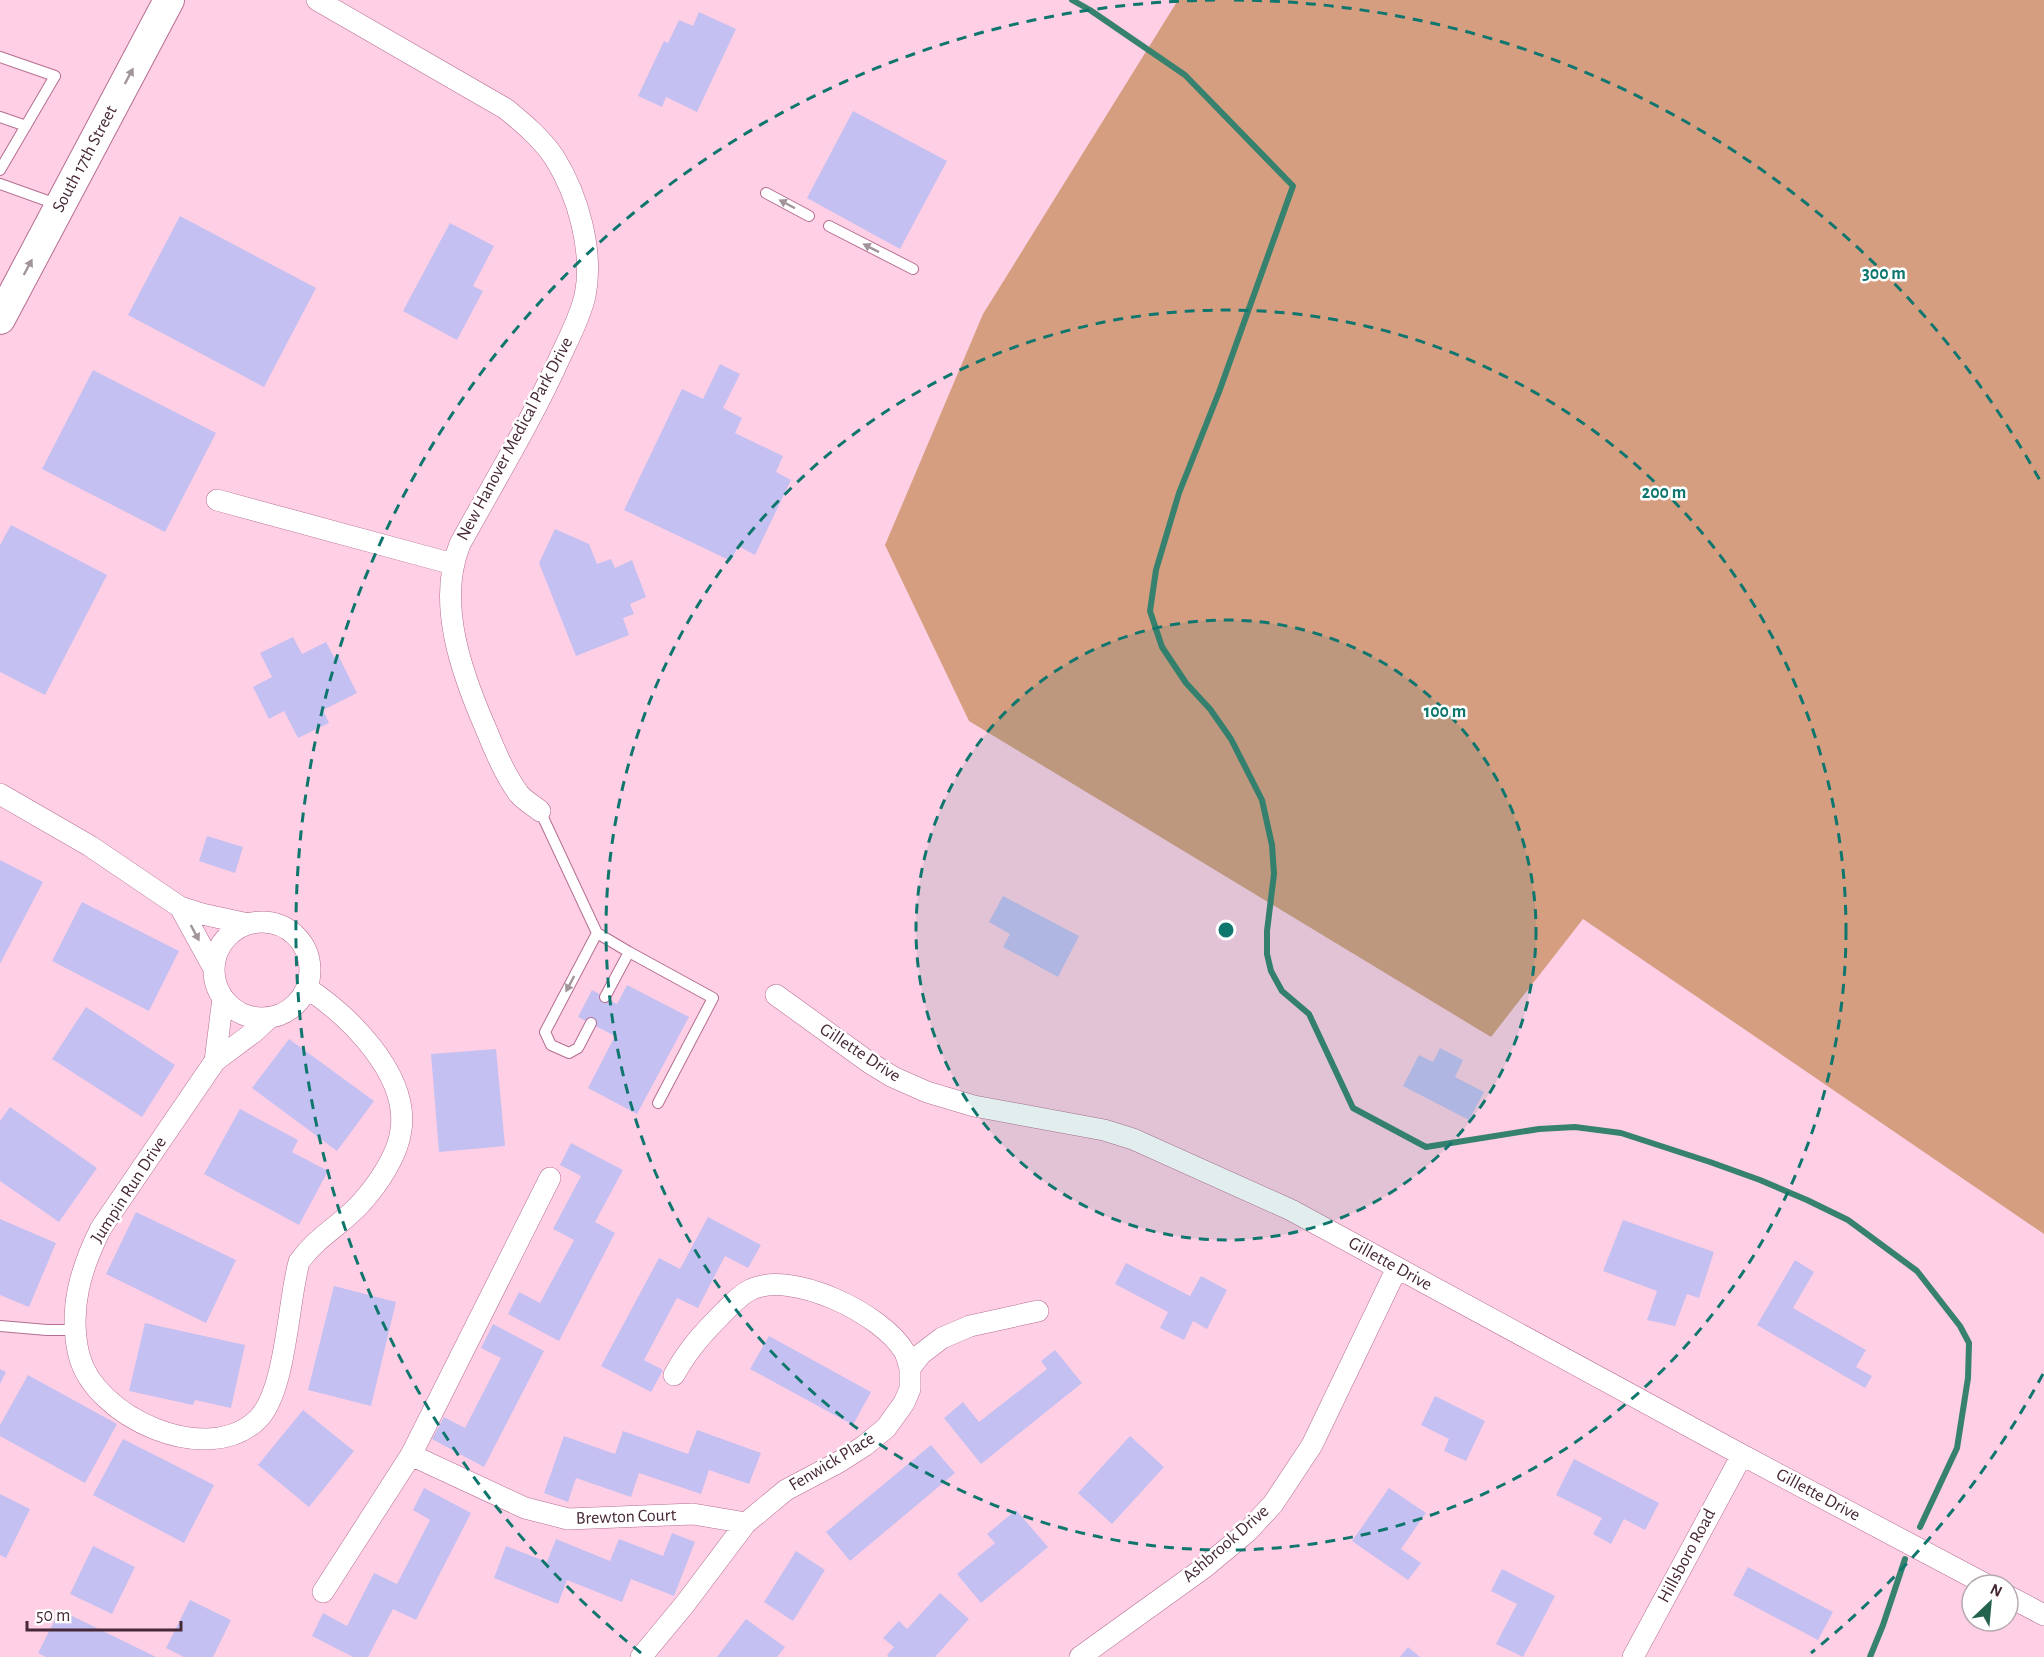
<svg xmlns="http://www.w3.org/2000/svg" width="2044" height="1657" font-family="'Alegreya Sans',sans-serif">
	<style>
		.green { fill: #d59e81 }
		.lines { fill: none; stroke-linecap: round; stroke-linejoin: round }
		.stream { stroke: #37826e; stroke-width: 6 }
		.building { fill: #c4c0f2 }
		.lane-casing { stroke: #b56e92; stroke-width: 12 }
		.street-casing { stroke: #b56e92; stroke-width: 22 }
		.secondary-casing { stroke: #b56e92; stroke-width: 32 }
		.lane { stroke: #fff; stroke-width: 10 }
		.street { stroke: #fff; stroke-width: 21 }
		.secondary { stroke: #fff; stroke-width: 30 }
		.oneway { fill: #a2949b }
		.ring { fill: none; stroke: #0f766e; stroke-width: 3; stroke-dasharray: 10 8 }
		.labels { text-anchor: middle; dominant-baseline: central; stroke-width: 5; stroke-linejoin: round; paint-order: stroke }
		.street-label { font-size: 18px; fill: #462837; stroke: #fff }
		.centre { fill: #0f766e; stroke: #fff; stroke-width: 3 }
		.ring-label { font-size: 18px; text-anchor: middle; font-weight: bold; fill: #0f766e; stroke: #fff; stroke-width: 5; stroke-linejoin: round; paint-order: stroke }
	</style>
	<rect width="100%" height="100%" fill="#ffcfe5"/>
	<path class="green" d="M1178,0h866v1234l-461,-315 -92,118 -522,-316 -84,-176 98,-231z"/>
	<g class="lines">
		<path class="stream" d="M1072,0l18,10 95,65 108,111 -74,206 -40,101 -23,77 -6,41 12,36 24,36 24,26 21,30 31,61 10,45 2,29 -7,57v23l4,17 11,20 27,23 44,94 73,39 113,-18 36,-2 46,6 89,29 50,18 47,20 41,20 69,51 43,55 9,17 -1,35 -11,70 -37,79
			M1870,1657l13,-32 22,-66"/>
	</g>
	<path class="building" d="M699,12l37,17 -39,83 -31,-15 -4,10 -24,-11 26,-55 4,2 11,-23 14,6z
		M853,111l94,50 -47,88 -93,-51z
		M180,216l136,72 -52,99 -136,-72z
		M450,223l44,23 -21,40 10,5 -26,49 -54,-29z
		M720,364l20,10 -17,34 19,10 -7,15 48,23 -7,16 15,8 -36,75 -17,-9 -7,15 -107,-51 58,-121 21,10z
		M93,370l123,63 -51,99 -123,-63z
		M11,525l96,50 -62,120 -45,-23v-127z
		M555,529l34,15 8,20 14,-5 4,9 17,-8 14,37 -16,7 4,10 -11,4 6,17 -53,21 -37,-93z
		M293,637l9,17 24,-12 8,15 4,-2 19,38 -34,17 6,13 -31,15 -14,-27 -15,8 -16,-32 19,-10 -12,-24z
		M207,836l36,11 -8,26 -36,-12z
		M0,860l43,22 -43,82z
		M1003,896l76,40 -21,41 -55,-30 7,-13 -21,-12z
		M82,902l97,49 -30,60 -97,-50z
		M627,985l62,32 -52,97 -49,-26 27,-52 -37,-19 14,-27 25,14z
		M86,1007l89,58 -33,52 -90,-58z
		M289,1039l85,62 -37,50 -85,-63z
		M1440,1048l23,12 -8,17 29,15 -15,28 -66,-34 16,-31 14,7z
		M496,1049l9,97 -66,6 -8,-98z
		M10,1107l87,61 -38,54 -59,-41v-60z
		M240,1109l58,31 -6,12 36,19 -29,54 -95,-51z
		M571,1143l52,27 -28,52 20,11 -56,108 -51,-27 11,-22 21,11 34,-63 -21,-11 28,-53 -21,-11z
		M136,1212l100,48 -30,63 -100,-49z
		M708,1217l53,28 -13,23 -23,-12 -27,52 -21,-10 -33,62 19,10 -12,22 -50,-26 58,-108 21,11z
		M0,1219l56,24 -27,64 -29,-12z
		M1623,1220l91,32 -15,46 -12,-4 -12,32 -28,-6 10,-29 -54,-20z
		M1795,1260l19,12 -21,36 73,42 -10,17 16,9 -7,12 -108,-63z
		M1126,1263l64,33 11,-20 26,14 -20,39 -14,-8 -9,19 -24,-12 8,-16 -53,-28z
		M334,1286l62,16 -25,104 -63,-16z
		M145,1323l100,22 -14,63 -36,-8 -2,5 -64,-14z
		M493,1324l51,27 -60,116 -52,-28 12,-22 21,11 36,-70 -20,-10z
		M769,1336l102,56 -18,33 -103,-56z
		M1055,1350l27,33 -101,81 -37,-46 19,-16 16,20 68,-53 -6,-8z
		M0,1369l6,3 -6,12z
		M28,1375l89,49 -32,59 -85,-47v-11z
		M1435,1396l50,25 -19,40 -22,-10 5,-12 -28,-14z
		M303,1410l51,41 -45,56 -51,-42z
		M697,1430l64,23 -12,31 -40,-14 -8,24 -62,-21 -8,24 -55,-19 -8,24 -24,-9 20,-57 51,18 8,-23 65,23z
		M1130,1436l34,31 -52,57 -34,-31z
		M123,1439l91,46 -30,58 -91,-48z
		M931,1445l24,28 -105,88 -24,-29z
		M1574,1459l85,44 -14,27 -21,-11 -13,25 -18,-10 9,-16 -46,-23z
		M424,1488l47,25 -55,107 -23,-11 -25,48h-15l-41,-21 11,-23 24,13 27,-53 23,11 33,-64 -17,-10z
		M1389,1488l37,25 -25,36 20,14 -13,17 -56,-39z
		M0,1494l30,15 -24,49 -6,-3z
		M1016,1510l32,37 -67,56 -24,-29 38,-31 -8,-9z
		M672,1533l23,9 -21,54 -43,-17 -9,23 -55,-22 -9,24 -64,-26 12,-32 41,16 9,-23 54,22 9,-22 44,17z
		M93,1546l42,21 -23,47 -42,-20z
		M796,1551l29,19 -32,51 -29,-19z
		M1748,1567l85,45 -15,28 -85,-45z
		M1502,1569l53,27 -32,61 -27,-13 21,-40 -26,-13z
		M940,1593l29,26 -34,38h-46l-2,-2 7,-8 -11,-9 16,-17 8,8z
		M190,1600l41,20 -18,37h-29l-18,-9z
		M60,1610l96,47h-110l-8,-4z
		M746,1619l39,28 -8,10h-60z
		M1408,1647l12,10h-20z"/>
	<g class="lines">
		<defs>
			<path id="lane" d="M0,57l55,19 -55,94
				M0,117l26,9
				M0,184l59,21
				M766,193l43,23
				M829,226l84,43
				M540,811l57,122 32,19 84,46 -55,105
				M605,997l24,-45
				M591,1023l-13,25 -9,5 -18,-8 -6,-13 52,-99
				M0,1326l47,4h28"/>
			<path id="street" d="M317,0l189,109c17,14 35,29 48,48 24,38 40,94 31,139 -5,21 -15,40 -24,59 -29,65 -67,127 -101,189 -24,59 2,130 26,185 9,22 19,46 33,65 6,7 15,12 21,17
				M217,500l236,64
				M0,794l90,52 90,61
				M214 970a48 48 0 1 1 96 0a48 48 0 1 1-96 0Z
				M213,967l-33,-60 22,7 46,10
				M776,995l94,68 23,14 34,15 47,14 130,24 29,9 158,71 451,245 245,130
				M223,998l-8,63 39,-29 15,-14
				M215,1061l-114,167c-20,40 -33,81 -22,127 15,62 129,114 179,64 28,-28 30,-117 41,-157 18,-26 43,-37 63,-60 16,-18 36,-47 39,-72 8,-56 -52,-114 -94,-142
				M674,1375c15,-27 30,-43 51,-64 8,-8 15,-16 25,-21 41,-21 132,24 154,61 3,5 4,11 6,17
				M411,1455l114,53 43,11 125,-5 53,9
				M323,1592l88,-137 139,-277
				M2008,1596l36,19
				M641,1657l44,-53 61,-81 40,-33 53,-28 25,-16 22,-18 18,-25 6,-14v-21l11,-14 21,-16 28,-12 68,-15
				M1080,1657l125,-90 42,-35 26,-28 39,-59 85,-177
				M1633,1657l109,-202"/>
			<path id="secondary" d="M0,319l169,-319"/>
		</defs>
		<use href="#lane" class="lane-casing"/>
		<use href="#street" class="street-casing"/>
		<use href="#secondary" class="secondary-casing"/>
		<use href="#lane" class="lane"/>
		<use href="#street" class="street"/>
		<use href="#secondary" class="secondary"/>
	</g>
	<defs><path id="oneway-solid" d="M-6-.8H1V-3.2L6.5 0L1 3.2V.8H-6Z" transform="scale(1.5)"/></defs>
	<g class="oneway">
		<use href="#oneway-solid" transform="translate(129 76) rotate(-62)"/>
		<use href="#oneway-solid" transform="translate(787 204) rotate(-152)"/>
		<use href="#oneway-solid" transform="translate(871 248) rotate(-153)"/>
		<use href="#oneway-solid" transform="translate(28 267) rotate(-62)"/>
		<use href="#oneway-solid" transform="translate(195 933) rotate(62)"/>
		<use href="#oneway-solid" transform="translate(570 984) rotate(118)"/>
	</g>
	<circle cx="1226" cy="930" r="310" fill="#0f766e" fill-opacity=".12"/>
	<g class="ring">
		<circle cx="1226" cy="930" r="310"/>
		<circle cx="1226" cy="930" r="620"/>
		<path d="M2043 1374A930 930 0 0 1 1811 1653M641 1653A930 930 0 0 1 1218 0M1234 0A930 930 0 0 1 2043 486"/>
	</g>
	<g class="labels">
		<g class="street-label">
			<text transform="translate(85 159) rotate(-62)">South 17th Street</text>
			<text transform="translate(515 439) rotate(-62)">New Hanover Medical Park Drive</text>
			<text transform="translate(860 1053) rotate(33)">Gillette Drive</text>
			<text transform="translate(129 1190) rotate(-57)">Jumpin Run Drive</text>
			<text transform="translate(1390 1264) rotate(29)">Gillette Drive</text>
			<text transform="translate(832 1462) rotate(-31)">Fenwick Place</text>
			<text transform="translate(1818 1495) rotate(28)">Gillette Drive</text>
			<text transform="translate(626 1517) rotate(-2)">Brewton Court</text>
			<text transform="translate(1226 1544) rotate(-41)">Ashbrook Drive</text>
			<text transform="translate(1687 1556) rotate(-62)">Hillsboro Road</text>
		</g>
	</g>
	<circle cx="1226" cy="930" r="9" class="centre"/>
	<g class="ring-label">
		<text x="1884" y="279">300 m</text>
		<text x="1664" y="498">200 m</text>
		<text x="1445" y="717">100 m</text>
	</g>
	<g transform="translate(1990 1603) rotate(26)"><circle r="28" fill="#ffffff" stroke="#b5a9af" stroke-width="1.5"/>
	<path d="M0-4.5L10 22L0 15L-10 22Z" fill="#25634f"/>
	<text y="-9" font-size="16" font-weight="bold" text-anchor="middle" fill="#462837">N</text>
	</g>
	<path d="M27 1621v9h154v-9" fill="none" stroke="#462837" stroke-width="3"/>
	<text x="36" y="1621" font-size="18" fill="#462837" stroke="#ffffff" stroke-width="4.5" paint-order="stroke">50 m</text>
</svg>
